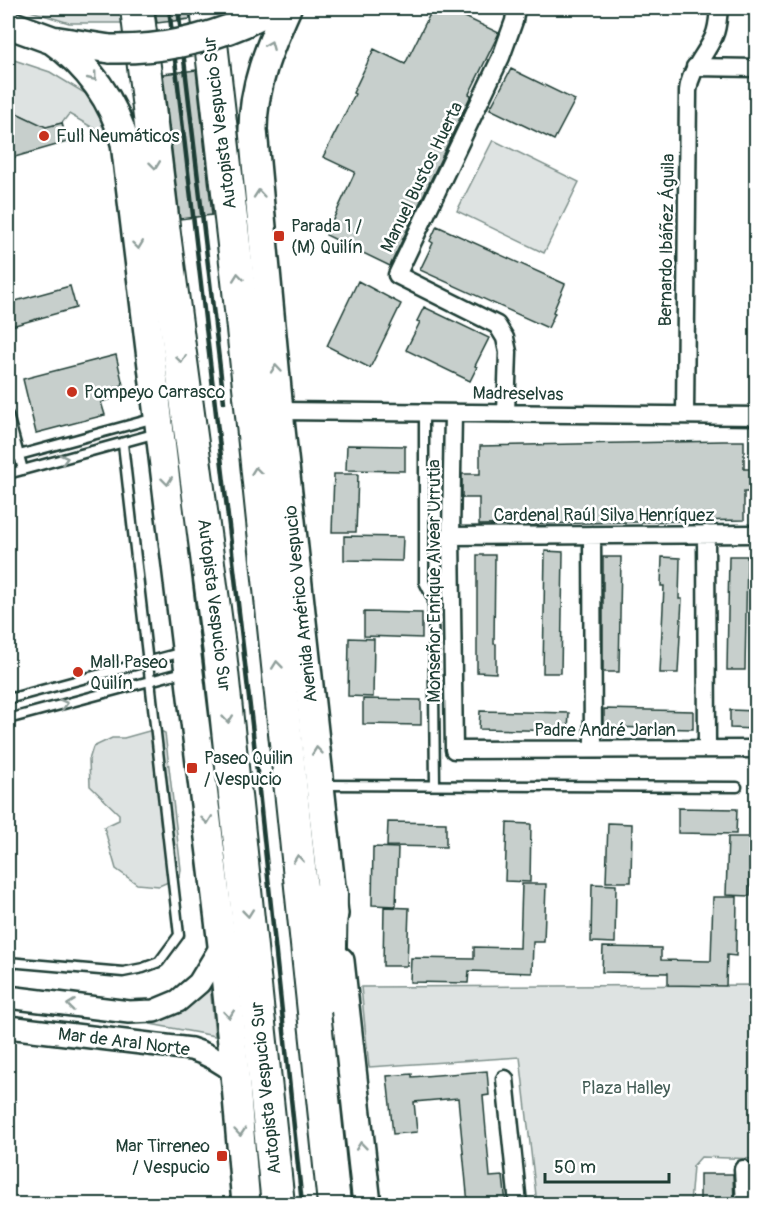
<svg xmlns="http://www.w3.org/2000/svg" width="764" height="1212" font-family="Pangolin,sans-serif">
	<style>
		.green { fill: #dee3e2; stroke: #7e908b; stroke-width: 1.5 }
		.building { fill: #c7cfcc; stroke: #1f3d34; stroke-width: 1.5 }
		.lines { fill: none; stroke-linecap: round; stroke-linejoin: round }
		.service-casing { stroke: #1f3d34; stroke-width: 13 }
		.minor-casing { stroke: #1f3d34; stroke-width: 21 }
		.tertiary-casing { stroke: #1f3d34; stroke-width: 26 }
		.primary-casing { stroke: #1f3d34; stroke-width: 32 }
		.motorway-casing { stroke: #1f3d34; stroke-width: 36 }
		.service { stroke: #fff; stroke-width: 8 }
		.minor { stroke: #fff; stroke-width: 16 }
		.tertiary { stroke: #fff; stroke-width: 21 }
		.primary { stroke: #fff; stroke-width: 27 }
		.motorway { stroke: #fff; stroke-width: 32 }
		.rail { stroke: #1f3d34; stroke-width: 4.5 }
		.primary-bridge-casing { stroke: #1f3d34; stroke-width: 32; stroke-linecap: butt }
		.primary-bridge { stroke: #fff; stroke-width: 27 }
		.oneway { stroke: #8f9e9a }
		.poi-dot { fill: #c8321e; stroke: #fff; stroke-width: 2 }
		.labels { text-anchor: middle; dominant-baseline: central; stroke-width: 5; stroke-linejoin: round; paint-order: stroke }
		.street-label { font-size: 18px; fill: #1f3d34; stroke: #fff }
		.poi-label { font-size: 18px; fill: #1f3d34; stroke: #fff; text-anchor: start }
		.park-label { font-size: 18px; fill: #455e57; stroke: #fff }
	</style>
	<rect width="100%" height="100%" fill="#fff"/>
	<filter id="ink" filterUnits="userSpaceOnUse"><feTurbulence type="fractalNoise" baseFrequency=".0167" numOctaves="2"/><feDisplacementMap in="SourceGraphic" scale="12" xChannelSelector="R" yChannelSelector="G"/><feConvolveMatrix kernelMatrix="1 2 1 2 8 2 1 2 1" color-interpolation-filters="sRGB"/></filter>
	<g filter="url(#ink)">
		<path class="green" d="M21,8h100l3,15h-55z
			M8,58l42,14 38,23 8,8 11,33 -38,-22 -7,9 -37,10 6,-13 -23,-11z
			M493,140l86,42 -35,71 -87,-42z
			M156,729l9,4 16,136 -1,8 -21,9 -22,-2 -21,-15 -12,-42 15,-7v-6l-29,-28 -1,-26 4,-13 19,-9h12z
			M210,985l5,51 -65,-12c27,-8 43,-16 60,-39z
			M756,985v174l-55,-2 -8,9 -3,38h-153l-17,-147 -151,10 -8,-80z"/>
		<path class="building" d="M155,8h34l1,11 -33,4z
			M433,8h13l53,25 -30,61 2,1 -81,171 -64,-31 29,-63 -32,-15 32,-63 -2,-1 21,-44 31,15z
			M511,69l64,31 -21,40 -64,-31z
			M196,70l16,145 -32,4 -17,-145z
			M8,109l38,18 16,-4 5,19 -59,17z
			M437,226l128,58 -12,28 2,1 -7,15 -128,-58 13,-27 -3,-2z
			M358,281l43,23 -31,64 -43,-22z
			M70,286l6,22 -68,19v-24z
			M424,307l65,31 -14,28 2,1 -7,14 -64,-31 14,-28 -3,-1z
			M116,355l7,30 -7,2 3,10 -18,5 4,13 -69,18 -13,-54z
			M723,441h21v28h12v23h-12v28l-265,5v-27h-17v-24h18v-28z
			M347,445l58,1v25l-59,-1z
			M334,474h24l-2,58h-24z
			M344,536l59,1 -1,24 -58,-1z
			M545,551l18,1 -2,121h-18z
			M477,555h18l-1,89h2v29l-19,-1z
			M729,556h18l-2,114h-18z
			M603,557h18l-2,115h-16z
			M662,557l18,1 -1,41h3l-4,74h-18l4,-87h-3z
			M364,612l58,1v25l-58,-2z
			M349,638l25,1 -1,58 -25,-1z
			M363,699l58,1v25l-58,-1z
			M604,709l89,2v18l-89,-2z
			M730,710l26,1v18l-26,-1z
			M480,711l89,2 -1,18 -89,-2z
			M678,808l59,1 -1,25 -58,-1z
			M388,822l58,1v24l-59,-1z
			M507,823l24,1 -1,58 -25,-1z
			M608,823l24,1 -1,58h-25z
			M728,837h24l-2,59 -24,-1z
			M373,847l25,1 -2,58 -24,-1z
			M522,884h24l-2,58h-11l-1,31 -63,-2 -1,12 -58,-1 1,-24 63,1v-12l46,1z
			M592,884l24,1 -1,58 -24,-1z
			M713,897h24l-1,59 -9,-1 -1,31 -58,-1v-12l-66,-1 1,-25 58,1v12l50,1z
			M384,907l25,1 -2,58h-24z
			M487,1071l2,24 -6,1 7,81 13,-1 3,28h-38l-10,-106 -44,4 3,30 -24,2 -6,-58 25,-2v3z
			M700,1174h33l1,29 -34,1z"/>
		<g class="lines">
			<defs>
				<path id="service" d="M424,412v170l9,18 2,185
					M8,415l15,55
					M8,458l147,-40
					M8,474l149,-41
					M8,699l175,-47
					M8,719l179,-48
					M324,785l413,2
					M8,962l115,10 20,-4 16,-6 20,-27 -56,-491"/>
				<path id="minor" d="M695,67l61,1
					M279,411l477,5
					M453,413l-2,123 3,214 302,-1
					M506,413l2,-61 -3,-14 -8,-13 -100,-50 104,-218 13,-36 2,-13
					M685,415l3,-324c2,-22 18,-36 26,-55 4,-9 4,-19 5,-28
					M706,534l1,215
					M592,535l1,214
					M451,536l305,-2
					M505,1079l13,125
					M743,1169l2,35"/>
				<path id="tertiary" d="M8,997l121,15 25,-1 24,-10 21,-18 23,-38
					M8,1027l183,22c17,5 31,13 44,24"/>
				<path id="primary" d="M287,8c-18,40 -34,78 -34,122l26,281 55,503
					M244,23l30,-15
					M8,24l44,16 58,9
					M52,40c37,26 61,59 73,103l97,802 13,128 11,131
					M340,961l27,243"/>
				<path id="motorway" d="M137,8l27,226 56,419 58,551
					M207,8l30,263 97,933
					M329,996l2,-103"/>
			</defs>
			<use href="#service" class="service-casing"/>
			<use href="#minor" class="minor-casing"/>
			<use href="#tertiary" class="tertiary-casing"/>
			<use href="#primary" class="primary-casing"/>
			<use href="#motorway" class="motorway-casing"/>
			<use href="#service" class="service"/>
			<use href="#minor" class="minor"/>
			<use href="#tertiary" class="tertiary"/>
			<use href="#primary" class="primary"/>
			<use href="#motorway" class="motorway"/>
			<path class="rail" d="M169,8l84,725 49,471
				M178,8l46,394"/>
			<defs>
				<path id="primary-bridge" d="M110,49c47,1 90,-7 134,-26"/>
			</defs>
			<use href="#primary-bridge" class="primary-bridge-casing"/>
			<use href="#primary-bridge" class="primary-bridge"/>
		</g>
		<defs><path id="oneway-chevron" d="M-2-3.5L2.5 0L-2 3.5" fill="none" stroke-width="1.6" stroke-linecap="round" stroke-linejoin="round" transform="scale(1.5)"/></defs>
		<g class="oneway">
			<use href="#oneway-chevron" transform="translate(270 45) rotate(-67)"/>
			<use href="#oneway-chevron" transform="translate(93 77) rotate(51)"/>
			<use href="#oneway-chevron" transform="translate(155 165) rotate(83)"/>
			<use href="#oneway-chevron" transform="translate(259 194) rotate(-95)"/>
			<use href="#oneway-chevron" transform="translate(138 245) rotate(83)"/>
			<use href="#oneway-chevron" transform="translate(238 277) rotate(-96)"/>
			<use href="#oneway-chevron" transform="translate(181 359) rotate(82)"/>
			<use href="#oneway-chevron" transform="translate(276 369) rotate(-95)"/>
			<use href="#oneway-chevron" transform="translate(64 459) rotate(-15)"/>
			<use href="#oneway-chevron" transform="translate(256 471) rotate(-96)"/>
			<use href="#oneway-chevron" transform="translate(167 481) rotate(83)"/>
			<use href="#oneway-chevron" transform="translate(277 665) rotate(-96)"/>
			<use href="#oneway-chevron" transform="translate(64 704) rotate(-15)"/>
			<use href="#oneway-chevron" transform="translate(228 719) rotate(84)"/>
			<use href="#oneway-chevron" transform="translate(317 751) rotate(-96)"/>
			<use href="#oneway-chevron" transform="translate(207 820) rotate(83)"/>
			<use href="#oneway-chevron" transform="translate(298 859) rotate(-96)"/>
			<use href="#oneway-chevron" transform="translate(248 913) rotate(84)"/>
			<use href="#oneway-chevron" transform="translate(71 1005) rotate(-173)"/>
			<use href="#oneway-chevron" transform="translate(229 1014) rotate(84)"/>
			<use href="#oneway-chevron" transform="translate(240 1132) rotate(85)"/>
			<use href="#oneway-chevron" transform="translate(361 1146) rotate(-96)"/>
		</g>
	</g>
	<g class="poi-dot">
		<circle cx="44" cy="136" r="6"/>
		<rect x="273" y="230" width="12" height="12" rx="3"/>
		<circle cx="72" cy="392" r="6"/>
		<circle cx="78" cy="672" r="6"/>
		<rect x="186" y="762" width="12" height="12" rx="3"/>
		<rect x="216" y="1150" width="12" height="12" rx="3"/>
	</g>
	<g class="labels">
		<g class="street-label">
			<text transform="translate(220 123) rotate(-97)">Autopista Vespucio Sur</text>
			<text transform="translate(422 177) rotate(-64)">Manuel Bustos Huerta</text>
			<text transform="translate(667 240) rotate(-89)">Bernardo Ibáñez Águila</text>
			<text transform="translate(518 394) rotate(1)">Madreselvas</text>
			<text x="604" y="515">Cardenal Raúl Silva Henríquez</text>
			<text transform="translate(434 581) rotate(-90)">Monseñor Enrique Alvear Urrutia</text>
			<text transform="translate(301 604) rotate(-96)">Avenida Américo Vespucio</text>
			<text transform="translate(214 605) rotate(83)">Autopista Vespucio Sur</text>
			<text x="605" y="730">Padre André Jarlan</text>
			<text transform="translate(124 1042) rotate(7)">Mar de Aral Norte</text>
			<text transform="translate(266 1088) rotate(-96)">Autopista Vespucio Sur</text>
		</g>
		<g class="poi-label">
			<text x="56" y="136">Full Neumáticos</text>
			<text x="291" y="226">Parada 1 /<tspan x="291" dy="21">(M) Quilín</tspan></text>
			<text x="84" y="392">Pompeyo Carrasco</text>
			<text x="90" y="662">Mall Paseo<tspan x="90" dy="21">Quilín</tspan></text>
			<text x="204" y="758">Paseo Quilin<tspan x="204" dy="21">/ Vespucio</tspan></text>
			<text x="210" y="1146" text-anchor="end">Mar Tirreneo<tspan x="210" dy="21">/ Vespucio</tspan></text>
		</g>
		<g class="park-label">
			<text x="626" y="1088">Plaza Halley</text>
		</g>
	</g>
	<rect width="764" height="1212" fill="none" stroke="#fff" stroke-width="30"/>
	<rect x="15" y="15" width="734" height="1182" fill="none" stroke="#1f3d34" stroke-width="2" filter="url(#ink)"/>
	<path d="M545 1173v9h124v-9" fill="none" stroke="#1f3d34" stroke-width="3"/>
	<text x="554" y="1173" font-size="18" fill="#1f3d34" stroke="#ffffff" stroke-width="4.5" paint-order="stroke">50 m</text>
</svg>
